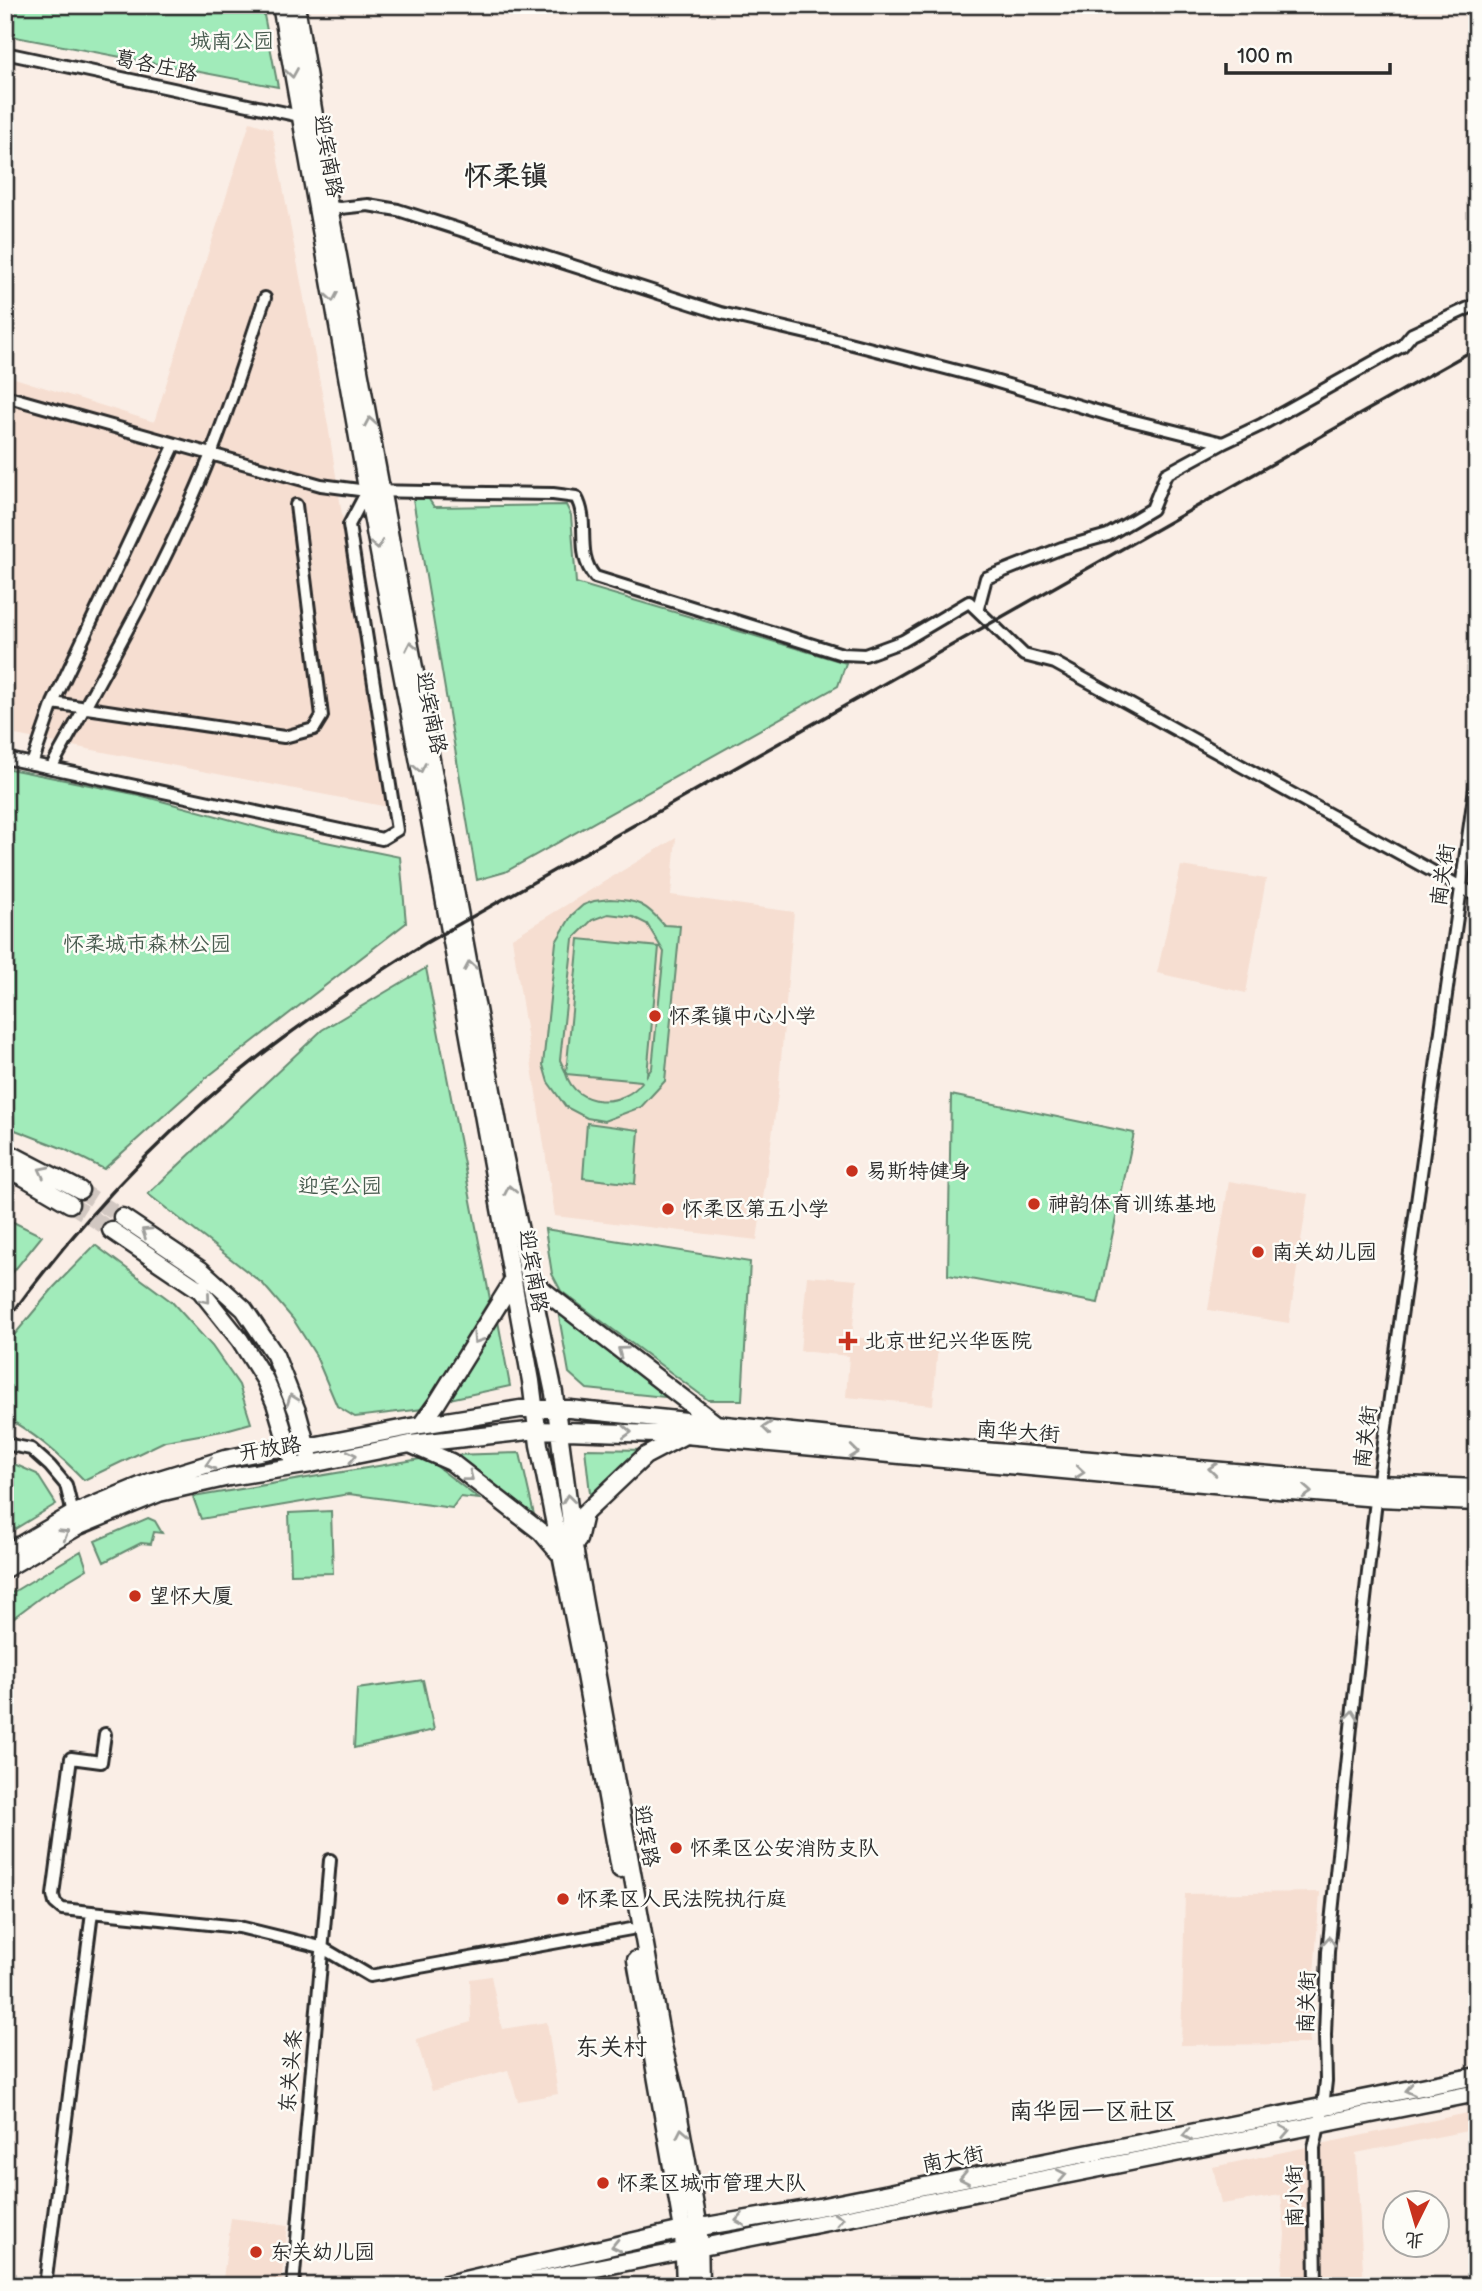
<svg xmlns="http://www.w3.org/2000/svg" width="1482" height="2291" font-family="'Balsamiq Sans','LXGW WenKai TC',sans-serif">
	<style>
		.built { fill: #f6ded1 }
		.green { fill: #a1ebba; stroke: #668b72; stroke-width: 2; fill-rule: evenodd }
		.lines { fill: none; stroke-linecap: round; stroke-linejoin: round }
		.secondary-tunnel { stroke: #d1c7c1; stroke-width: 16; stroke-dasharray: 16 8; stroke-linecap: butt }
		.street-casing { stroke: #2b2b2b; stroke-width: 16 }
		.secondary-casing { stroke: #2b2b2b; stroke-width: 21 }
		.street { stroke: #fdfcf7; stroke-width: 10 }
		.secondary { stroke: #fdfcf7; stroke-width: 16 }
		.rail { stroke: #2b2b2b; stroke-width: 3.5 }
		.oneway { stroke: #9e9e9b }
		.poi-dot { fill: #c8321e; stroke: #fdfcf7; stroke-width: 2.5 }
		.labels { text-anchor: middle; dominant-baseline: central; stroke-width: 5; stroke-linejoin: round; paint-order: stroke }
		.park-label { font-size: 21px; fill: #485b4f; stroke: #fdfcf7 }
		.street-label { font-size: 21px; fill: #2b2b2b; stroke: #fdfcf7 }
		.poi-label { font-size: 21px; fill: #2b2b2b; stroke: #fdfcf7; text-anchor: start }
		.quarter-label { font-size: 24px; fill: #2b2b2b; stroke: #fdfcf7 }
		.district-label { font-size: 28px; font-weight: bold; fill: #2b2b2b; stroke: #fdfcf7 }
	</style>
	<rect width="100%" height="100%" fill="#faeee6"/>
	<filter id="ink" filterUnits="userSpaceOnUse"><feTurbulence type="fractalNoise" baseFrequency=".0143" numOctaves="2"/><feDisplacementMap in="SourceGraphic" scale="14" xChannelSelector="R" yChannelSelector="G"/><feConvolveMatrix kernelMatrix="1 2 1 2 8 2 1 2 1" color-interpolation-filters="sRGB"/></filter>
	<g filter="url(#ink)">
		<path class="built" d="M250,122l22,7 56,296 60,382 -383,-74v-358l149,47z
			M676,838l-5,57 123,17 -16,182 -21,146 -202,-24 -43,-278z
			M1181,866l85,13 -20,114 -89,-20z
			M1229,1181l79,13 -19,129 -81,-13z
			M807,1276l50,4 -5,57 86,8 -5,60 -87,-8 3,-41 -49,-5z
			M173,1587l12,2 -3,17 -11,-2z
			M1320,1892l-11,152 -128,1 4,-151z
			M491,1976l11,53 45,-7 11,72 -40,7 -10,-31 -76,21 -16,-52 55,-17 -1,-43z
			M1477,2111v18l-121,24 8,133h-83l4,-52 -4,-39 -60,9 -8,-37z
			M231,2218l57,7 -7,58 -58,-4z"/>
		<path class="green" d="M5,5h257l16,82 -273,-52z
			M428,498l6,9 132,-2 5,10 5,68 270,80 -8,23 -333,186 -28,8 -64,-381z
			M5,768l134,27 133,36 128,26 6,66 -200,155 -102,91 -40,-20 -59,-23z
			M610,899c27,1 36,5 54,26l16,1 -15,155 -24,26 -37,14 -17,-3 -21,-11 -18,-25 -5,-17 13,-123 16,-27 11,-10 11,-4zM608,914l25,3 14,7 17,28 -12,116 -5,7 12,-128 -80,-8 -13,134 -6,-13 13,-121 19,-19zM566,1074l75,7 1,1c-19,26 -66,26 -76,-8z
			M426,968l64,331 -67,110 -68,8 -18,-11 -22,-52 -22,-35 -30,-35 -115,-90 174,-164z
			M951,1095l183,38 -36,170 -150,-28z
			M587,1123l52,7 -4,54 -52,-6z
			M5,1218l37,18 -37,46z
			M545,1229l205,33 -8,138h-34l-147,-109 -9,-17z
			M95,1245l77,57 40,44 27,39 12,38 -29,8 -57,10 -81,39c-24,-25 -48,-46 -79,-63v-71l49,-59z
			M558,1311l116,87 -87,-9 -18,-16z
			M498,1321l12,65 -65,14z
			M585,1449l63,1 -57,52z
			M520,1453l15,66 -83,-64z
			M426,1458l53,41 -19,-2 -8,11 -103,-14 -148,25 -8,-22z
			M5,1460l32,14 19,30 -51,31z
			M331,1511l2,62 -42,1 -2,-61z
			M148,1518l7,3 7,12 -8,-1 -3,12 -10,-1 -37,19 -9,-21z
			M81,1551l6,18 -46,28 -36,27v-27z
			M423,1680l11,50 -80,18 3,-59z"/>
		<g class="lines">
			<path class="secondary-tunnel" d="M80,1190l42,27
				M70,1204l41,26"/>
			<defs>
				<path id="street" d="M5,53l295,63
					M329,207l11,1 28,-3 30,5 323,103 120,28 143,37 126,37 113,28 38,-18 141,-79 10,-12 65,-30
					M5,396l316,89 46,6 186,3 23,3c15,26 -2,55 19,80l247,77 23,1 38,-14 66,-39 55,53 31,8 422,233
					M978,608l8,-30 76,-30 46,-13 44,-26 14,-35 57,-31
					M53,703l231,34 30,-8 8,-13 -26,-211
					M5,758l377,81 15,-9 -48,-305 18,-34
					M32,764l21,-61 122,-259
					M51,768c56,-101 117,-206 160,-314 20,-51 36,-104 54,-156
					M5,1444l26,5 19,17 16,19 7,29
					M105,1734l-4,28 -30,-4 -18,137 2,8 7,6 177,18 82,20 49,29 261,-47
					M45,2286l47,-374
					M293,2286l37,-426
					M1316,2286l-2,-138 9,-41 3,-26 -1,-46 3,-83 26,-254 21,-189 22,-164 80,-571"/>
				<path id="secondary" d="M281,5l89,500 63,331 80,445 18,100 8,64 44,219 37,205
					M296,5l33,202 174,943 51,243 21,160 88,493 11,44 25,138 1,58
					M5,1151l75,39
					M5,1170l17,6 48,28
					M122,1217l79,53 43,39 31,46 22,56 12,44
					M111,1230l89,60 40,50 25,40 10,23 16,53
					M530,1280l185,143
					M421,1425l16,-22 76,-122
					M412,1445l39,17 90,70 18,21
					M578,1540l6,-26 61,-58 40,-21
					M5,1554l68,-40 77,-32 75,-23 49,-10 33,-2 114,-22 99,-16h50l377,39 432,36 98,4
					M5,1569l74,-43 80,-33 70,-16 82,-13 99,-20 127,-14 148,5 593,55 100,8 99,4
					M636,1960l47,270 2,56
					M438,2286l245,-56 136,-23 658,-131
					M506,2286l971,-193"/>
			</defs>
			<use href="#street" class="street-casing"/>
			<use href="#secondary" class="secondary-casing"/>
			<use href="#street" class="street"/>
			<use href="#secondary" class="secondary"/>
			<path class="rail" d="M5,1323c78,-107 171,-206 277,-284 46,-34 94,-65 142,-95l1053,-596"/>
		</g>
		<defs><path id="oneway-chevron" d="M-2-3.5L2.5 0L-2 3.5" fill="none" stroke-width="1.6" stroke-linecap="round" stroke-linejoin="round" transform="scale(1.75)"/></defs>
		<g class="oneway">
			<use href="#oneway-chevron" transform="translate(292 73) rotate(81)"/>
			<use href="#oneway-chevron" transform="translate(332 297) rotate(80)"/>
			<use href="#oneway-chevron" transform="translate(370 422) rotate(-100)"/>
			<use href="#oneway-chevron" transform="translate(377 545) rotate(79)"/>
			<use href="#oneway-chevron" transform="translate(411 646) rotate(-101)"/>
			<use href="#oneway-chevron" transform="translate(420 768) rotate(79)"/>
			<use href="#oneway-chevron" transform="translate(470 966) rotate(-100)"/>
			<use href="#oneway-chevron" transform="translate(43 1171) rotate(-153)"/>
			<use href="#oneway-chevron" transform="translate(510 1190) rotate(-101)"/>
			<use href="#oneway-chevron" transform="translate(146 1232) rotate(-146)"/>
			<use href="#oneway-chevron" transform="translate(206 1299) rotate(50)"/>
			<use href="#oneway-chevron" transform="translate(477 1339) rotate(123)"/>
			<use href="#oneway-chevron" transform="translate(622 1351) rotate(-143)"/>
			<use href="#oneway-chevron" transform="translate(292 1399) rotate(-111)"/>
			<use href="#oneway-chevron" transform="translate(767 1428) rotate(-174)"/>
			<use href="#oneway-chevron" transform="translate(627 1432) rotate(2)"/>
			<use href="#oneway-chevron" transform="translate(854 1452) rotate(6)"/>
			<use href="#oneway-chevron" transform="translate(352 1456) rotate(-12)"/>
			<use href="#oneway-chevron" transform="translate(210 1464) rotate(164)"/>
			<use href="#oneway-chevron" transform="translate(1213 1469) rotate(-175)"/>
			<use href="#oneway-chevron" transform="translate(1080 1472) rotate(5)"/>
			<use href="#oneway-chevron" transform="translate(469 1477) rotate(38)"/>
			<use href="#oneway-chevron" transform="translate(1307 1492) rotate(4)"/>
			<use href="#oneway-chevron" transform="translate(568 1499) rotate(-97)"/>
			<use href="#oneway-chevron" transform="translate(64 1534) rotate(-31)"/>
			<use href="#oneway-chevron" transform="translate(1352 1715) rotate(-84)"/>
			<use href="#oneway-chevron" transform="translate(1329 1941) rotate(-85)"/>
			<use href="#oneway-chevron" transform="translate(1410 2090) rotate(168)"/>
			<use href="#oneway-chevron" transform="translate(1285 2131) rotate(-11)"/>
			<use href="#oneway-chevron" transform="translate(682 2133) rotate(-101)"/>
			<use href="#oneway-chevron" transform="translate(1187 2135) rotate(169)"/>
			<use href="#oneway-chevron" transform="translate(1062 2175) rotate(-11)"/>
			<use href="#oneway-chevron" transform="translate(964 2178) rotate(169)"/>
			<use href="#oneway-chevron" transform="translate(839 2219) rotate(-12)"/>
			<use href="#oneway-chevron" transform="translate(740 2220) rotate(170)"/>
			<use href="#oneway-chevron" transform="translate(616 2246) rotate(167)"/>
		</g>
	</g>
	<g class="poi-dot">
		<circle cx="655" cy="1016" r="7"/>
		<circle cx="852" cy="1171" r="7"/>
		<circle cx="1034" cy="1204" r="7"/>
		<circle cx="668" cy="1209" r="7"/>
		<circle cx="1258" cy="1252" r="7"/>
		<path d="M844.5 1330.5h7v7h7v7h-7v7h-7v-7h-7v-7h7z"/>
		<circle cx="135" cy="1596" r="7"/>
		<circle cx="676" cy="1848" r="7"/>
		<circle cx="563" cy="1899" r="7"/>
		<circle cx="603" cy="2183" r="7"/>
		<circle cx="256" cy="2252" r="7"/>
	</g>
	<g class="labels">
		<g class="park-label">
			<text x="232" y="41">城南公园</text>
			<text x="147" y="944">怀柔城市森林公园</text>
			<text x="340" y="1186">迎宾公园</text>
		</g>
		<g class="street-label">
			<text transform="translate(156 66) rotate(12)">葛各庄路</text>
			<text transform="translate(328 156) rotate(80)">迎宾南路</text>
			<text transform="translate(431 713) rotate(79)">迎宾南路</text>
			<text transform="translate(1443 875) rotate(-82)">南关街</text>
			<text transform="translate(533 1271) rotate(80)">迎宾南路</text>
			<text transform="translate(1018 1432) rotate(4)">南华大街</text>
			<text transform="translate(1366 1437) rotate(-83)">南关街</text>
			<text transform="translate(270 1449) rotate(-9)">开放路</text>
			<text transform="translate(646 1836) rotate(80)">迎宾路</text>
			<text transform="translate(1307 2002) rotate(-88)">南关街</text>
			<text transform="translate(291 2071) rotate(-85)">东关头条</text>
			<text transform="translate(953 2159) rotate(-11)">南大街</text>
			<text transform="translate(1295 2196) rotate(-91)">南小街</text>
		</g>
		<g class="poi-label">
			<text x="669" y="1016">怀柔镇中心小学</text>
			<text x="866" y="1171">易斯特健身</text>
			<text x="1048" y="1204">神韵体育训练基地</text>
			<text x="682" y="1209">怀柔区第五小学</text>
			<text x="1272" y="1252">南关幼儿园</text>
			<text x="864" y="1341">北京世纪兴华医院</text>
			<text x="149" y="1596">望怀大厦</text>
			<text x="690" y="1848">怀柔区公安消防支队</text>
			<text x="577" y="1899">怀柔区人民法院执行庭</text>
			<text x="617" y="2183">怀柔区城市管理大队</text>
			<text x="270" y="2252">东关幼儿园</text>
		</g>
		<g class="quarter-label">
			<text x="611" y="2047">东关村</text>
			<text x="1093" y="2111">南华园一区社区</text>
		</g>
		<g class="district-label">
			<text x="506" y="176">怀柔镇</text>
		</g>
	</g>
	<rect width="1482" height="2291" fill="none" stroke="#fdfcf7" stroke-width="28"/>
	<rect x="14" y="14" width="1454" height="2263" fill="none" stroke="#2b2b2b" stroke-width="2.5" filter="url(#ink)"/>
	<g transform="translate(1416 2224) rotate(185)"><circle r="33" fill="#fdfcf7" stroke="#a9a8a5" stroke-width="2"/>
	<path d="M0-5L12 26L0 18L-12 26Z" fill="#c8321e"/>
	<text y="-10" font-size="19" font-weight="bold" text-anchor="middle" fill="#2b2b2b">北</text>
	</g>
	<path d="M1226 63v10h164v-10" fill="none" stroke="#2b2b2b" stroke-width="3.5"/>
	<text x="1237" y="63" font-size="21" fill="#2b2b2b" stroke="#fdfcf7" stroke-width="5" paint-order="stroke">100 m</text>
</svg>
